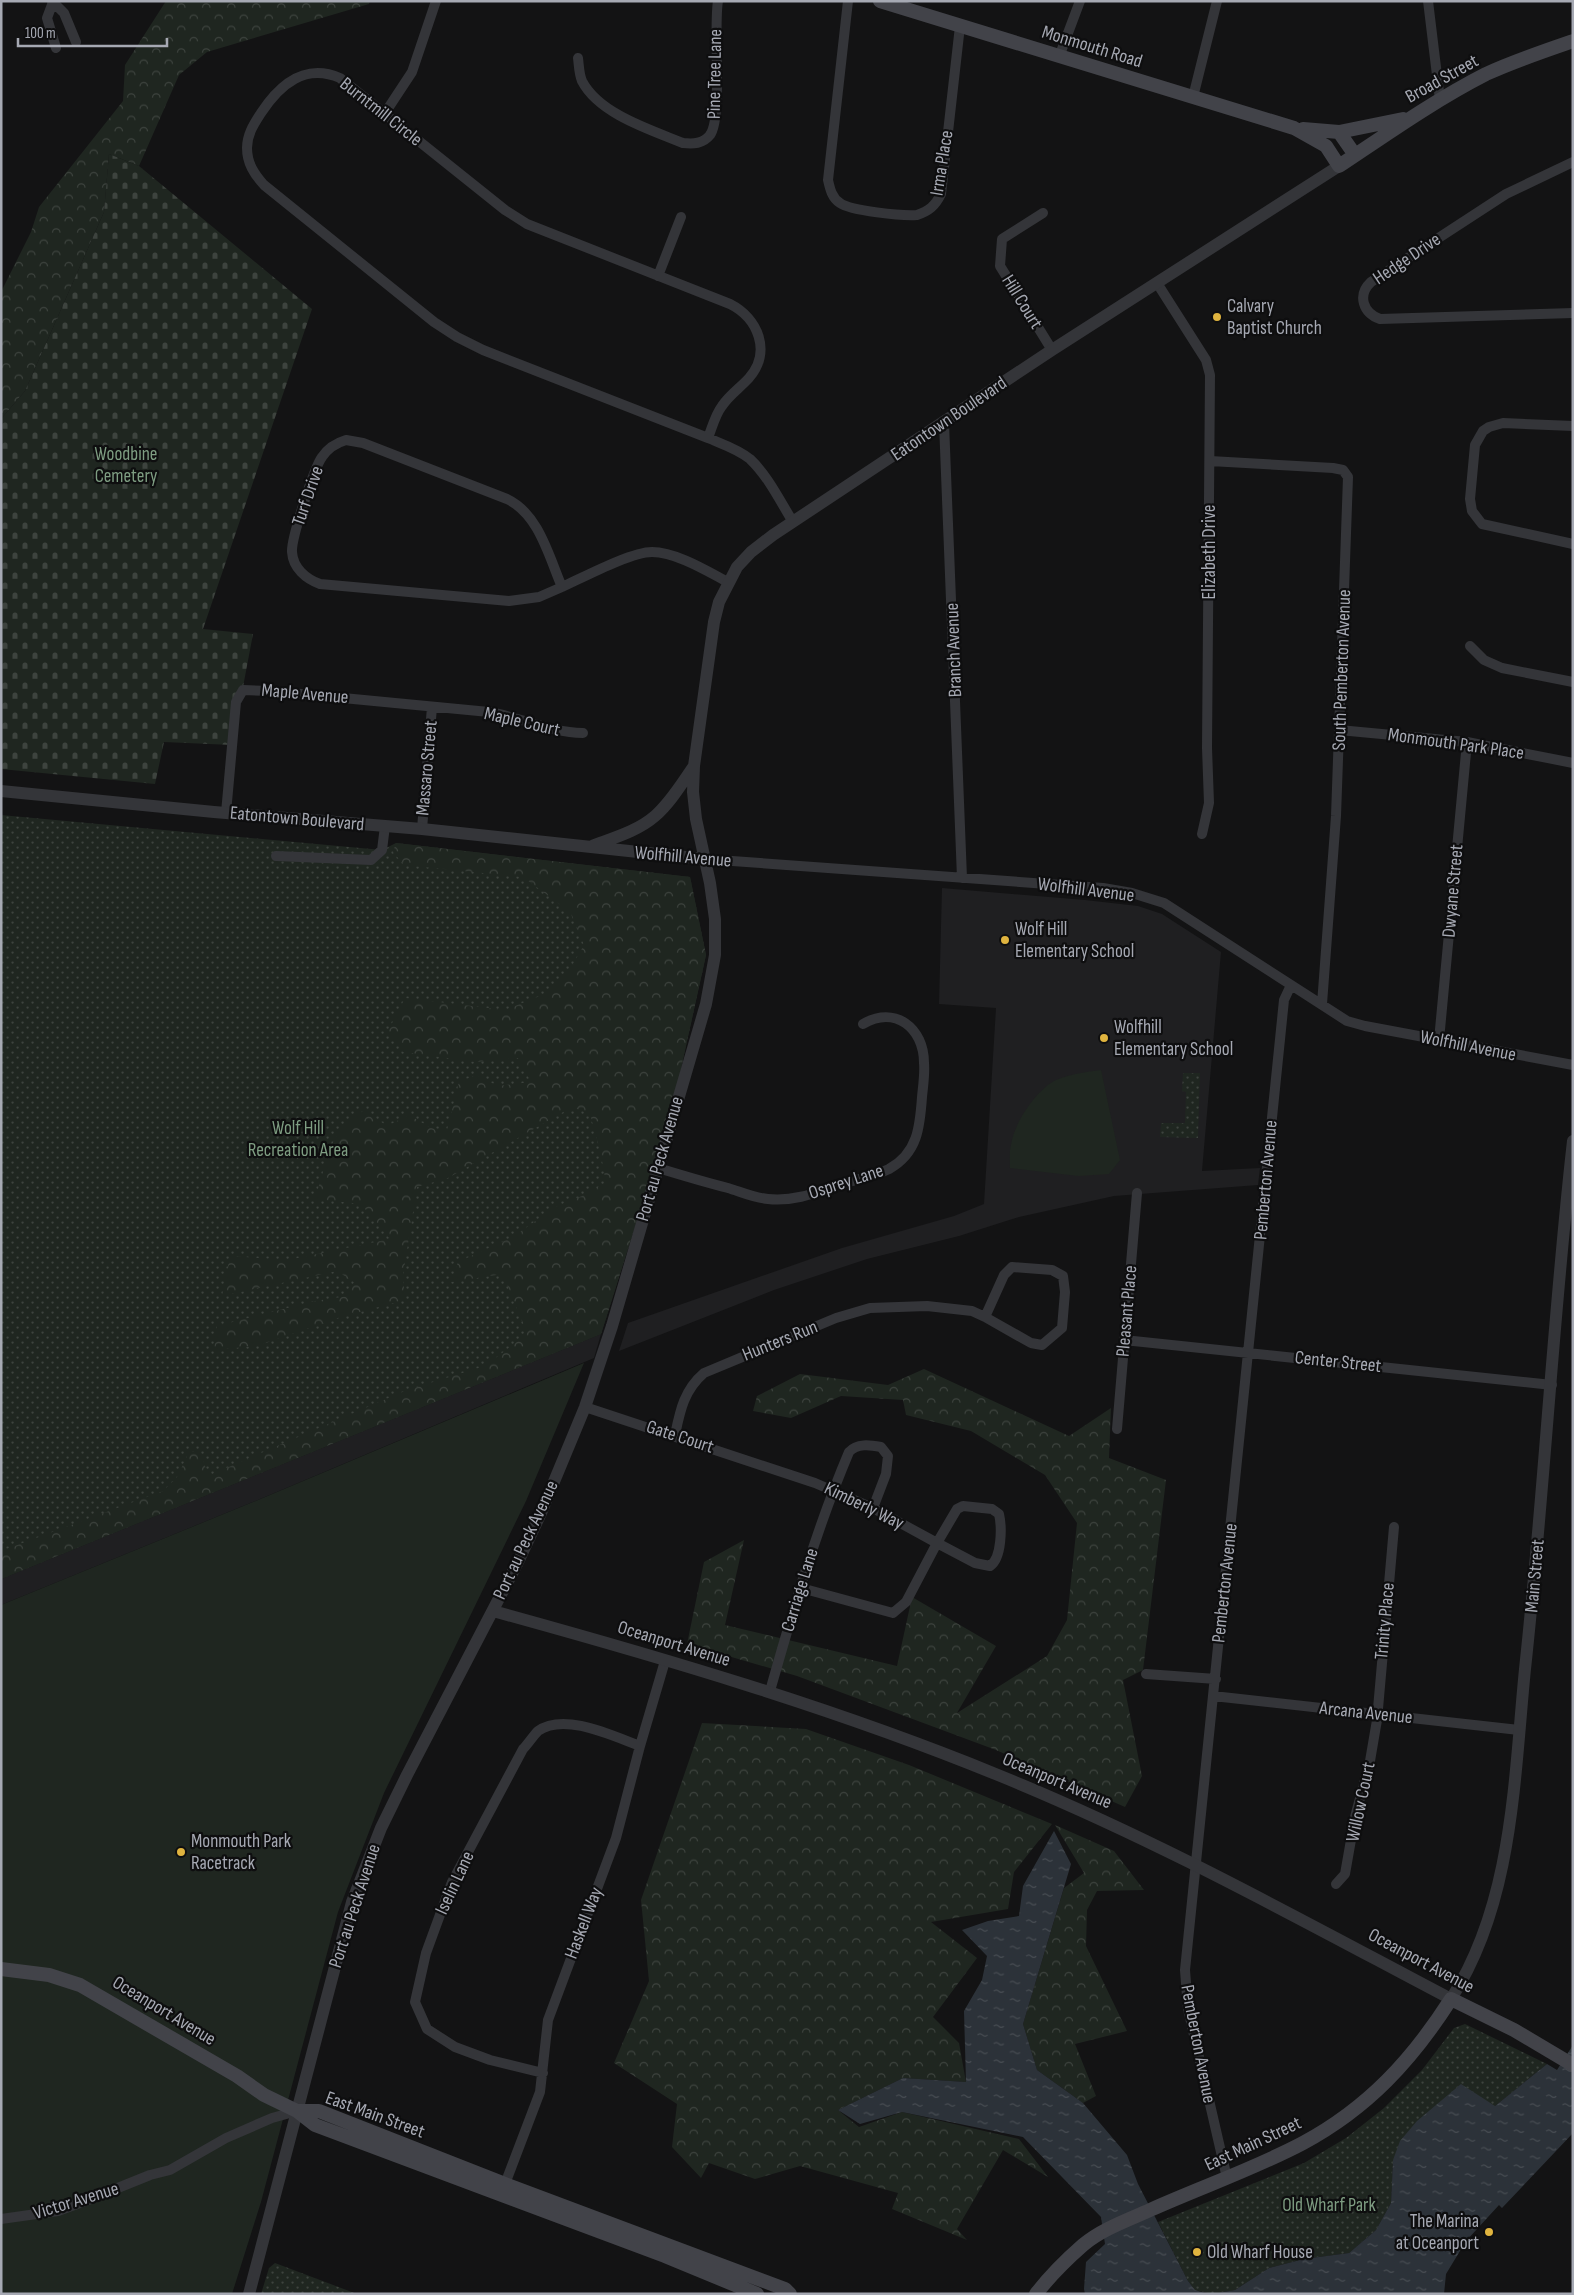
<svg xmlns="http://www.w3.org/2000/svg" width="1574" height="2295" font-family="'Sofia Sans Condensed',sans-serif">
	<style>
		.built { fill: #1f1f21 }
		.grass { fill: url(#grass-dots) }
		.forest { fill: url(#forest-crowns) }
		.cemetery { fill: url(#cemetery-stones) }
		.pitch { fill: #1f2620 }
		.water { fill: url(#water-ripples) }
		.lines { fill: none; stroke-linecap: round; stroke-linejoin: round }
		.minor { stroke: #343539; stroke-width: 10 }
		.tertiary { stroke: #343539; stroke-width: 12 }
		.secondary { stroke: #424349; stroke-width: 14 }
		.poi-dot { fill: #e0b43f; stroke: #0e0e0f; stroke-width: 2 }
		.labels { text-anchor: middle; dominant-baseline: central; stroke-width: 4.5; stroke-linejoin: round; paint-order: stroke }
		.street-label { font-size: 19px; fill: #a6a9b3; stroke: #0e0e0f }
		.poi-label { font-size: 19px; fill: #a6a9b3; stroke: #0e0e0f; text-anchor: start }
		.park-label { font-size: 19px; fill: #7e9d82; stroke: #0e0e0f }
	</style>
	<defs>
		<pattern id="grass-dots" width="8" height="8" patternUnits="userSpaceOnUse" patternTransform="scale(1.25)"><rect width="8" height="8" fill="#1f2620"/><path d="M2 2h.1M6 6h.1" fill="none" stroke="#3d433e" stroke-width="1.8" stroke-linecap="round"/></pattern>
		<pattern id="forest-crowns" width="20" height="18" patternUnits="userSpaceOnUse" patternTransform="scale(1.25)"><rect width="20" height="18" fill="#1f2620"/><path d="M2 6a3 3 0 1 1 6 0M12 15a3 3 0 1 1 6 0" fill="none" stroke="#3d433e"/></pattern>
		<pattern id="cemetery-stones" width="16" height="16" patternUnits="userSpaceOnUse" patternTransform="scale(1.25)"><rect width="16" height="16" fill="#1f2620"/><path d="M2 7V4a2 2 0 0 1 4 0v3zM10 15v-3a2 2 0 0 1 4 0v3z" fill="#3d433e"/></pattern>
		<pattern id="water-ripples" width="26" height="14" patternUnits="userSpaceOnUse" patternTransform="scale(1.25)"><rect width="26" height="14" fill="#2c3239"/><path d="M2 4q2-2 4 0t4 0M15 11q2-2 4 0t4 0" fill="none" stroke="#484d53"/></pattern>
	</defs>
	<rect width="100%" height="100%" fill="#131314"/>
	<path class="built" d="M942,888l143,12 53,6 24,8 59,38 -19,219 58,-3 -2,17 -144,11 -95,21 -60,19 -92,23 -93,31 -155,61 9,-28 214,-75 112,-32 30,-12 12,-196 -57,-4z
		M601,1334l-7,24 -336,142 -257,105v-26z"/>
	<path class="grass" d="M1,815l381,35 14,-7 294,34 16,78 -34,154 -71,225 -600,245z
		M1183,1073h17l-2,65 -38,-1 1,-14h24l1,-31 -4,-1z
		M1465,2024l82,40 -52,42 -102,54 -2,43 -15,27 -27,23 -45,6 -35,9 -34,22 -23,4 -17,-4 -7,-9 -30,-59 146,-59 42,-25 38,-30 38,-38 32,-42z
		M275,2263l82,31h-96l8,-26z"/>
	<path class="forest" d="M166,1h204l-1,3 -162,48 -28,23 -40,91 -30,-12 -5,58 -79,179 -24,28v-127l30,-60 8,-25 84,-106 2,-36z
		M396,843l294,34 16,78 -34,154 -71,225 -600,245v-28l162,-60 14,-14 13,-27 12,6 6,20 199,-86 78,-24 42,-32 -24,-60 -52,8 7,-20 55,-25 42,-30 27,-11 24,-13 -5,-28 -11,-41 -18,-7 -124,71 -31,9 -14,88 2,25 -64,17 -84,29 -43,4 3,-24 98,-25 33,-5 6,-14 -17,-11 -115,25 8,-40 58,4 102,-21 -29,-35 -46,-5 15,-51 11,-20 23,-18 23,16 22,-11 22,13 16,2 12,-48 17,-7 22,11 33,-4 -13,-24 -42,4 -73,-10 -15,-21 17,-33 100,12 45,-18 20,-23 14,-24 -14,-33 -47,-35 -119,-12 -11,-13z
		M924,1369l145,67 42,-28 -2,50 57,22 -23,190 -20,10 19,96 -17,31 -129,-57 -199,-74 -110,-32 17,-82 40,-22 -19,85 172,41 15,-69 84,49 -39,67 90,-57 20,-36 10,-97 -32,-48 -74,-44 -65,-16 -3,-15 -62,-4 -50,22 -38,-7 4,-15 43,-22 88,11z
		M702,1723l104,6 103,36 143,59 -38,48 -6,37 -77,13 46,36 -44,59 26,26 7,39 -63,-4 -65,32 21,17 43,-15 117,27 29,38 -45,-27 -46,79 10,11 -75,-31 6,-16 -98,-27 -45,13 -46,-16 -8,15 -29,-31 5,-43 -63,-41 35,-82 -8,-81z
		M1055,1825l59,26 30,39 -47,1 -10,19 -1,36 41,85 -52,13 21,52 -13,7 -46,-33 -14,-46 41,-136 20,-15z"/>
	<path class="cemetery" d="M109,154l30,12 173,143 -109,320 50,5 -21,111 -68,-3 -9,42 -154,-15v-350l24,-28 79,-179z"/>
	<path class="pitch" d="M1101,1070l19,90 -11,14 -31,2 -68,-8c0,-7 -1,-16 1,-23 3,-22 25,-55 45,-65 14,-6 30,-8 45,-10z
		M584,1363l-58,138 -142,292 -46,119 -77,290 -29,92h-231v-689l257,-105z"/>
	<path class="water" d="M1054,1831l17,33 -48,160 14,46 46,33 44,52 11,29 50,97 7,9 13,4h-123l-1,-5 2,-27 19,-18 -4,-27 -78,-80 -121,-25 -42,12 -22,-14 65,-32 63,4 -2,-71 18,-31 5,-24 -25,-26 26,-9 31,-5 4,-30z
		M1573,2045v88l-71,75 -3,-3 -33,36 -20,33 -2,20h-232l23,-4 34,-22 35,-9 45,-6 27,-23 15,-27 2,-43 7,-19 17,-20 44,-37 34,22 52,-42 10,6z"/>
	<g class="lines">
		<path class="minor" d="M52,1l12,12 12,29
			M848,1l-20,179c2,9 4,18 12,23 11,8 62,13 77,12 12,-4 18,-9 24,-21l19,-168
			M1428,1l12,99
			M53,2l-6,16 9,30
			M1059,57l21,-56
			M578,58c1,8 1,16 4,23 17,33 69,49 101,62 10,1 20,1 27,-8 13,-18 3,-105 8,-134
			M1193,97l24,-96
			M385,113l27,-41 24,-71
			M1573,162l-67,32 -135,88c-14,13 -8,31 9,37l193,-6
			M1043,213l-41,26 -2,27 52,84
			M658,276l23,-59
			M1157,283l49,77 4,15 -3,373 2,55 -7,31
			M944,423l18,455
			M1573,426l-70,-3 -14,4 -6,4 -8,14 -5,54 2,12 10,13 91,20
			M708,438c4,-10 7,-23 14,-32 7,-11 18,-18 27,-28 23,-26 9,-60 -19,-74l-203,-80 -22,-14 -165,-132c-35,-15 -60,6 -79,35 -7,11 -14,21 -14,35 0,15 7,26 17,37l170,137 23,15 26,13 225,88c14,6 30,11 42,21 18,17 30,42 43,63
			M346,440l17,3 144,56c32,15 42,58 55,88l-23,10 -30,4 -189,-17c-14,-5 -27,-16 -28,-32 -1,-13 22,-84 30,-95 6,-9 14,-14 24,-17z
			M1210,461l123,7 10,2 5,7 -12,339 -14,188
			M562,587c22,-10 69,-35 90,-35 24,0 55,19 76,30
			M1470,646l14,14 18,8 71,14
			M1339,730l128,12 106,21
			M226,813l10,-111 7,-12 27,1 219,21c31,5 62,21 94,21
			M422,829l10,-122
			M276,856l95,4 11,-10 3,-24
			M704,859l399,29 29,5 32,10 183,118 18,5 208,39
			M1439,1040l28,-298
			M658,1168c23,7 46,14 70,20 13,4 26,10 40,11 26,3 50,-7 74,-15 15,-5 33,-8 47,-15 29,-16 31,-43 33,-72 1,-11 3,-23 2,-34 0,-35 -29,-58 -61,-39
			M1012,1267l40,3 11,6 2,16 -3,36 -20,17 -11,-2 -46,-26 19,-42z
			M1124,1340l428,45
			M585,1407l230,76 58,25 64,35 -31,59 -13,11 -92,-25
			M1117,1429l20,-236
			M675,1435c5,-24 9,-45 29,-62l132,-55 34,-10 57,-2 45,5 13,6
			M963,1506l29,3 7,5c3,13 3,44 -9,52l-15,-3 -38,-20 20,-34z
			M1146,1674l70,5
			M770,1691c23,-81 46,-161 79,-239 8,-9 21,-7 32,-5l7,9 -2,18 -13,34
			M1213,1696l306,34
			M1336,1884l9,-10 10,-57 15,-56 7,-41 17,-193
			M543,2073l-53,-13 -35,-13 -28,-18 -12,-27 11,-49 26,-71 71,-133c5,-5 10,-13 15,-18 26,-19 75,5 102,15
			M1227,2178l-39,-169 -3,-39 99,-970 7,-15
			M505,2184l35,-92 8,-72 68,-182 24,-92 25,-85
			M1,2219l57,-8 30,-11 62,-25 20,-5 56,-32 46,-20 25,-7"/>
		<path class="tertiary" d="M1,791l213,21 208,17 282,30
			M592,846c21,-8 46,-15 63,-30 16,-14 27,-33 39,-50
			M493,1611c171,47 341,97 505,164 158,64 303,145 453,224 62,-96 63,-219 74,-330 19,-175 28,-352 48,-528
			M249,2294l103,-392 29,-74 26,-53 111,-213 23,-49 44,-106 27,-81 94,-322 9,-49v-36l-5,-36 -14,-64 -3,-27 1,-26 20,-144 5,-20 18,-35 14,-15 22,-17 279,-185 287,-184"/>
		<path class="secondary" d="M880,1l414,127 32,18 13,20c48,-32 96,-66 147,-92 28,-13 58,-23 87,-33
			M1303,129l36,3 64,-13
			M1339,132l16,23
			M1,1969l48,6 31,10 157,91 27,19 33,16 18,14 350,131 92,38
			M297,2111h22l186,73 280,105 5,5
			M1036,2294c13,-17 31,-35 47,-49 19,-16 45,-25 67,-35 51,-23 104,-41 153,-67 65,-35 109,-83 148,-144l63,31 59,35"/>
	</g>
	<g class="poi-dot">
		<circle cx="1217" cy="317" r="5"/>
		<circle cx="1005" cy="940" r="5"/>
		<circle cx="1104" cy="1038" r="5"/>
		<circle cx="181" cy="1852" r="5"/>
		<circle cx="1489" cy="2232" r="5"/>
		<circle cx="1197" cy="2252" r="5"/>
	</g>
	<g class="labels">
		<g class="street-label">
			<text transform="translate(1092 47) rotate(17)">Monmouth Road</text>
			<text transform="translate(715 74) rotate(-89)">Pine Tree Lane</text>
			<text transform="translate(1442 79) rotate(-29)">Broad Street</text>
			<text transform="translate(381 112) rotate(38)">Burntmill Circle</text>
			<text transform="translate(942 163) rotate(-81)">Irma Place</text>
			<text transform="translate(1407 259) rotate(-34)">Hedge Drive</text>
			<text transform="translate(1022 302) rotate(58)">Hill Court</text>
			<text transform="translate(949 419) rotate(-34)">Eatontown Boulevard</text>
			<text transform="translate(308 496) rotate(-71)">Turf Drive</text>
			<text transform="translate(1209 552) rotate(-90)">Elizabeth Drive</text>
			<text transform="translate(954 650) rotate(-92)">Branch Avenue</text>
			<text transform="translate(1342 670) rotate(-88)">South Pemberton Avenue</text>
			<text transform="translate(305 694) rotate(5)">Maple Avenue</text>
			<text transform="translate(522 722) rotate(13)">Maple Court</text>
			<text transform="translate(1456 744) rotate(8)">Monmouth Park Place</text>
			<text transform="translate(427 768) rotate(-85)">Massaro Street</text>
			<text transform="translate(297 819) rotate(5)">Eatontown Boulevard</text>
			<text transform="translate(683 857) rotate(5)">Wolfhill Avenue</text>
			<text transform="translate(1086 890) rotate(7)">Wolfhill Avenue</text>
			<text transform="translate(1453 891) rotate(-85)">Dwyane Street</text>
			<text transform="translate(1468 1046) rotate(11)">Wolfhill Avenue</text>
			<text transform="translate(660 1159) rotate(-74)">Port au Peck Avenue</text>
			<text transform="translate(1266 1180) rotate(-85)">Pemberton Avenue</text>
			<text transform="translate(846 1182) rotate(-18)">Osprey Lane</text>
			<text transform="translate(1127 1311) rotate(-85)">Pleasant Place</text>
			<text transform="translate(780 1341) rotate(-22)">Hunters Run</text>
			<text transform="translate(1338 1362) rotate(6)">Center Street</text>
			<text transform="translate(680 1437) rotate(18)">Gate Court</text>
			<text transform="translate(864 1506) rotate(26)">Kimberly Way</text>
			<text transform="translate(526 1540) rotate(-65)">Port au Peck Avenue</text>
			<text transform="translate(1535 1576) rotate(-85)">Main Street</text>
			<text transform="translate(1225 1583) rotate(-84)">Pemberton Avenue</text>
			<text transform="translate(800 1590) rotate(-73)">Carriage Lane</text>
			<text transform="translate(1385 1621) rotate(-85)">Trinity Place</text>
			<text transform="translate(674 1644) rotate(17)">Oceanport Avenue</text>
			<text transform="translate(1366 1713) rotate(6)">Arcana Avenue</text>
			<text transform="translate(1057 1781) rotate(23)">Oceanport Avenue</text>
			<text transform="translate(1361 1802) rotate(-78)">Willow Court</text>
			<text transform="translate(455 1883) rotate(-65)">Iselin Lane</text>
			<text transform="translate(355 1906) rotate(-72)">Port au Peck Avenue</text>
			<text transform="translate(584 1923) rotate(-69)">Haskell Way</text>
			<text transform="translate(1421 1961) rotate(28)">Oceanport Avenue</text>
			<text transform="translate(164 2011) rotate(31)">Oceanport Avenue</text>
			<text transform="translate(1198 2044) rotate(79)">Pemberton Avenue</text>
			<text transform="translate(375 2115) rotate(20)">East Main Street</text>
			<text transform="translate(1253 2144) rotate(-25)">East Main Street</text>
			<text transform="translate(76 2201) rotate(-17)">Victor Avenue</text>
		</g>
		<g class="poi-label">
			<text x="1227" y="306">Calvary<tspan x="1227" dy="22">Baptist Church</tspan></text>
			<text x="1015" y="929">Wolf Hill<tspan x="1015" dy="22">Elementary School</tspan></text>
			<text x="1114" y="1027">Wolfhill<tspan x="1114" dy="22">Elementary School</tspan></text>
			<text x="191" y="1841">Monmouth Park<tspan x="191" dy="22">Racetrack</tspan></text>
			<text x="1479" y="2221" text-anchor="end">The Marina<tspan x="1479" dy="22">at Oceanport</tspan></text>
			<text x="1207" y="2252">Old Wharf House</text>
		</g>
		<g class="park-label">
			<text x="126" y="454">Woodbine<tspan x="126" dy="22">Cemetery</tspan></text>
			<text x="298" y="1128">Wolf Hill<tspan x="298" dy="22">Recreation Area</tspan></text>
			<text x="1329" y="2205">Old Wharf Park</text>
		</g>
	</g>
	<rect width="1574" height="2295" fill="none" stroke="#a6a9b3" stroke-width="5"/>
	<path d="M18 38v8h149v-8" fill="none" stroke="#a6a9b3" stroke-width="2.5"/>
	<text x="25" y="38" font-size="15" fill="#a6a9b3" stroke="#0e0e0f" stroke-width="4" paint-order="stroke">100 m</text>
</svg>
